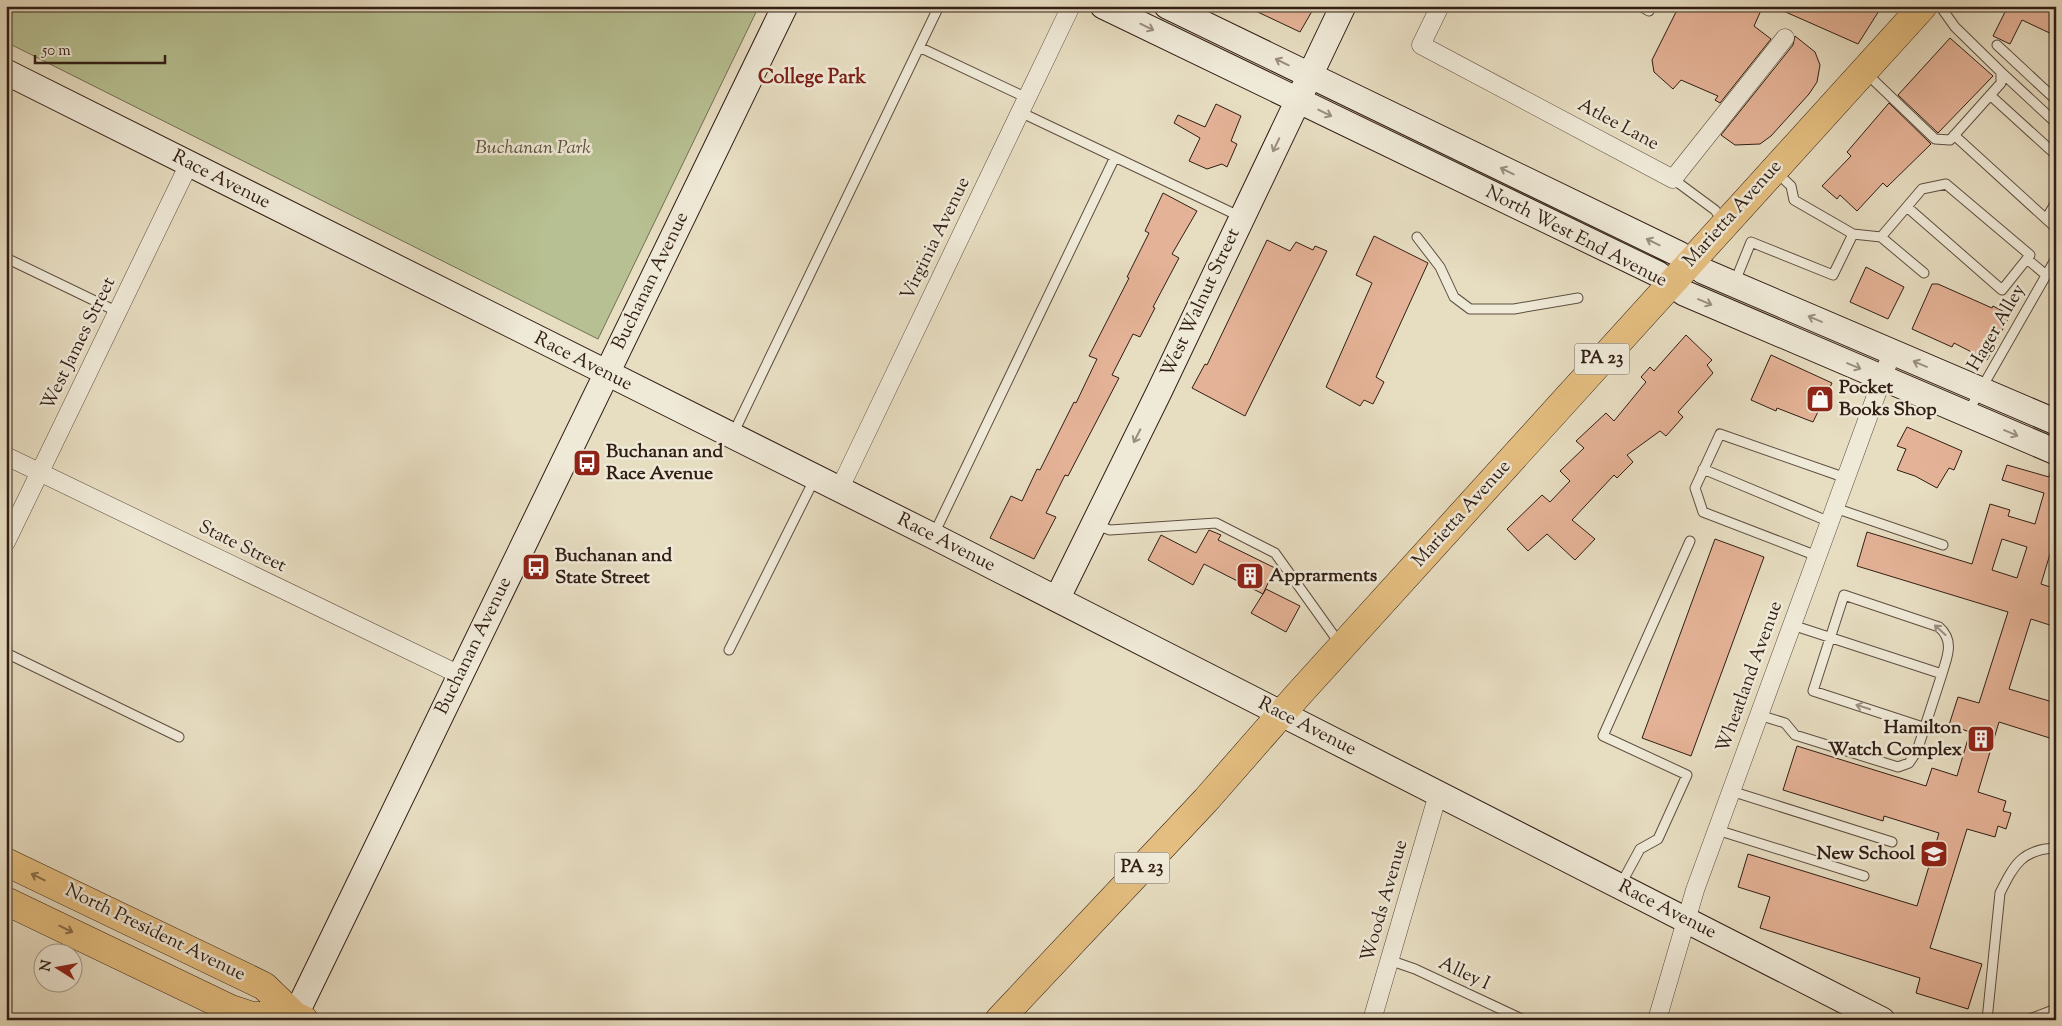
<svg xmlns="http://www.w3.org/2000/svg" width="2062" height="1026" font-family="'Sorts Mill Goudy',serif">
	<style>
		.green { fill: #b7c092; stroke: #746f54 }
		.building { fill: #e4b296; stroke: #311e15; fill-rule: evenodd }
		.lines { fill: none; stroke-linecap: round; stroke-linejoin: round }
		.lane-casing { stroke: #5e4e40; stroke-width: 11 }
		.street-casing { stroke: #5e4e40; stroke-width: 19 }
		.secondary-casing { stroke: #311e15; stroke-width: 27 }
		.primary-casing { stroke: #311e15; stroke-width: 29 }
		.lane { stroke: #efe9d7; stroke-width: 9 }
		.street { stroke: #efe9d7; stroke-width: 18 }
		.secondary { stroke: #efe9d7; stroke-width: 25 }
		.primary { stroke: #e4be80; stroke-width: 28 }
		.oneway { stroke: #9a8e80 }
		.oneway2 { stroke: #8a6e4a }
		.labels { text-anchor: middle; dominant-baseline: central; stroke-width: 5; stroke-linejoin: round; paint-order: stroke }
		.shield { fill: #efe9d7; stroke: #6a5b4f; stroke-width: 1 }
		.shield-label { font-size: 18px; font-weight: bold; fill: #311e15 }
		.street-label { font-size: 19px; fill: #311e15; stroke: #efe9d7 }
		.park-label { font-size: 19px; font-style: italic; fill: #594f3a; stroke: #efe9d7 }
		.poi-label { font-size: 19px; font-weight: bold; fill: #311e15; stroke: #efe9d7; text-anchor: start }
		.neighbourhood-label { font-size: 20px; font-weight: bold; fill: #7a1f14; stroke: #efe9d7 }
	</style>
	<rect width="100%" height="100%" fill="#e7ddc1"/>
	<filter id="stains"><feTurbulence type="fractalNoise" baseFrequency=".004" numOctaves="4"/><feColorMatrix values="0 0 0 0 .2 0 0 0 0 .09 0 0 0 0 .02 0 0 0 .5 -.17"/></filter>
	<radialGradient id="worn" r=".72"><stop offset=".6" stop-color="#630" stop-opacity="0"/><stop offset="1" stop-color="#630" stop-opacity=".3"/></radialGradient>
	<path class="green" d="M6,6h753l-161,333 -592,-297z"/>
	<path class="building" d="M1245,6h70l-15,26z
		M1679,6h84l-9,20 17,13 -51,64 -5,-3 3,-4 -37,-16 -8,9 -19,-17 -2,-12z
		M1772,6h110l-24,38z
		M1993,6h63v30l-34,-16 -12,24 -17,-8 12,-24z
		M1795,36l20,16 5,13 -3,17 -8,12 -38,42 -11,8 -25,1 -14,-10 72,-90z
		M1950,38l43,38 -55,57 -40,-38z
		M1889,103l42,41 -44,43 -4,-4 -26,28 -17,-16 -3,4 -15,-13 29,-30 -4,-4z
		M1216,104l25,12 -10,25 6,3 -10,23 -5,-3 -15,5 -18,-8 11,-23 -26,-15 4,-8 27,12z
		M1163,193l34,18 -25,43 7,4 -26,49 2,1 -15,29 -7,-3 -21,41 7,3 -51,98 -3,-1 -19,38 10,4 -22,42 -44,-21 21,-42 11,5 15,-32 3,1 34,-68 2,1 21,-44 -8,-3 40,-78 -2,-1 22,-44 -4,-2z
		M1374,236l54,27 -52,114 8,5 -11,22 -9,-4 -4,6 -34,-19 46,-104 -16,-8z
		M1267,240l23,11 6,-9 17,8 2,-4 12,5 -82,165 -53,-28 13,-24 2,1z
		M1866,267l38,20 -16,32 -38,-17z
		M1932,284h6l54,24 1,-2 17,9 -23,45 -33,-17 -2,4 -40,-18z
		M1686,335l26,25 -5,5 6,8 -35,39 5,5 -17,19 -6,-5 -33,24 6,7 -16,16 -3,-3 -42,45 23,19 -20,21 -28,-26 -19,17 -21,-22 35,-34 8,7 20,-21 -10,-10 24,-23 -8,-7 30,-28 8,8 32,-39 -5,-5 9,-10 4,4z
		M1771,355l61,28 -19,39 -36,-14 -1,3 -25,-11z
		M1907,427l55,24 -8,19 -5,-2 -12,20 -22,-12 -18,-6 9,-21 -9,-3z
		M2007,465l42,12 3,-10h4v67l-15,50 15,5v38l-25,-8 -22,70 47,14v37l-57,-18 -21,70 28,9 -3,10 8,2 -5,16 -8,-3 -3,11 -28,-8 -37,119 52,16 -14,45 -52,-16 4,-15 -160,-50 10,-31 -32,-10 10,-33 169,52 22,-73 -55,-17 -1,5 -100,-31 14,-44 129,40 6,-18 25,8 13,-44 -21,-7 9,-28 21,6 29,-91 -151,-46 10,-34 105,32 18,-60 20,6 -2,6 27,8 9,-31 -42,-13zM2002,539l25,8 -10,31 -25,-8z
		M1209,530l12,5 -3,5 57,28 -12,26 -59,-30 -11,21 -45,-25 13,-25 35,18z
		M1715,539l49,18 -73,199 -49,-18z
		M1266,589l34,17 -14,26 -35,-19z"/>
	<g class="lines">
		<defs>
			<path id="lane" d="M1640,6l9,5
				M1997,45l59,55
				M919,47l108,51
				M1865,72l70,67 15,1 51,-57v-11l-46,-45 -15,-21
				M2001,72l55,51
				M1990,95l66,60
				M1020,112l221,105
				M1954,135l102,93
				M1673,179l42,31 8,11
				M2046,219l10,-17
				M1853,234l28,3 43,36
				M1417,237l23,30 14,30 16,12h44l64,-11
				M1881,237l41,-48 24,-5 84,71 -28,35 -95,-83
				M6,258l112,54
				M2027,259l19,16
				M1734,284l17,-42 82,33 20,-41 -59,-34 -3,-14 -16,-15
				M1968,412l88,-154
				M733,434l206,-428
				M1703,469l127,53
				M1835,508l108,37
				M1096,525l14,5 106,-7 59,30 65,91
				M934,534l181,-377
				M1817,556l-114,-44 -8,-24 25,-54 126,44
				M729,650l86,-172
				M6,653l173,84
				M1759,715l26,8 10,12 103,32 11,-4 8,-12 25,-77 -150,-49
				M1926,728l-113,-37 31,-96 95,32c16,14 8,30 3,47
				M1731,791l161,51
				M1717,830l147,46
				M1621,884l19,-35 18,-10 29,-64 -84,-39 87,-195
				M1389,960l26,9 109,51
				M1987,1020l13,-127c14,-28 22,-44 56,-45
				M2027,1020l29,-11"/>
			<path id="street" d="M1440,6l-19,39 252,134 112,-141
				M6,456l454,219
				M839,490l232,-484
				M6,542l183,-378
				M1372,1020l66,-226
				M1657,1020l38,-130 197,-538"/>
			<path id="secondary" d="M1103,6l555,268 26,19 372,159
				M1167,6l512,248 24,17 353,151
				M6,72l927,464 949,484
				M1057,599l102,-207 184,-386
				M295,1016l490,-1010"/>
			<path id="primary" d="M6,862l258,124 31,30 9,4
				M6,901l225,108 21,7h43
				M999,1020l207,-220 91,-104 626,-690"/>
		</defs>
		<use href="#lane" class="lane-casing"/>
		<use href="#street" class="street-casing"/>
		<use href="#secondary" class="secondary-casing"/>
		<use href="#primary" class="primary-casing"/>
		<use href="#lane" class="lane"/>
		<use href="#street" class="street"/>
		<use href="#secondary" class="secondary"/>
		<use href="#primary" class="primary"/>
	</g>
	<defs><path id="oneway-shaft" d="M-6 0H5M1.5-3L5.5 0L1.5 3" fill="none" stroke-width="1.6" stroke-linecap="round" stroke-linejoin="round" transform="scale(1.25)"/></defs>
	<g class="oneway">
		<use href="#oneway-shaft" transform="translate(1147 27) rotate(26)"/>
		<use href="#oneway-shaft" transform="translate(1282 62) rotate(-154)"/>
		<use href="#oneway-shaft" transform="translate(1325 113) rotate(26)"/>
		<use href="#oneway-shaft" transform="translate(1276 145) rotate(116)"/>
		<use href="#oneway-shaft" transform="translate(1507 171) rotate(-154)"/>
		<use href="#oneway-shaft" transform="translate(1653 242) rotate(-154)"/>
		<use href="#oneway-shaft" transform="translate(1705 302) rotate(23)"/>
		<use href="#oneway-shaft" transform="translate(1815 319) rotate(-157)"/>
		<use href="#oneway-shaft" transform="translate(1920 364) rotate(-157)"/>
		<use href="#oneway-shaft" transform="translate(1854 366) rotate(23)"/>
		<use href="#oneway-shaft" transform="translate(2011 433) rotate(23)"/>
		<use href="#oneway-shaft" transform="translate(1137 436) rotate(117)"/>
		<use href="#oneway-shaft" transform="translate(1940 630) rotate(-138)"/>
		<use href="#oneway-shaft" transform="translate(1863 707) rotate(-162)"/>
	</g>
	<g class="oneway2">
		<use href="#oneway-shaft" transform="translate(38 877) rotate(-154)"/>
		<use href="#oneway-shaft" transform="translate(66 929) rotate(26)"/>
	</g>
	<defs>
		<symbol id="shop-square" viewBox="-11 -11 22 22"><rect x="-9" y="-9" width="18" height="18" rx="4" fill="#8f2418" stroke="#efe9d7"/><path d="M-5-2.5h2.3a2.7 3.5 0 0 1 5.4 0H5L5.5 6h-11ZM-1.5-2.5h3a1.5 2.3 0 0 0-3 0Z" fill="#fff"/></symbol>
		<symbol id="bus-square" viewBox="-11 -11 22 22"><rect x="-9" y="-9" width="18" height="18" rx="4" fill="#8f2418" stroke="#efe9d7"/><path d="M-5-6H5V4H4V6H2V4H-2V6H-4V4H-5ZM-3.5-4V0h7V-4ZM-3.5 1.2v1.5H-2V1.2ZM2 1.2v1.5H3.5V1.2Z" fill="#fff"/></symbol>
		<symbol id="building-square" viewBox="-11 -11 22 22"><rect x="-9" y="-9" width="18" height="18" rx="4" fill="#8f2418" stroke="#efe9d7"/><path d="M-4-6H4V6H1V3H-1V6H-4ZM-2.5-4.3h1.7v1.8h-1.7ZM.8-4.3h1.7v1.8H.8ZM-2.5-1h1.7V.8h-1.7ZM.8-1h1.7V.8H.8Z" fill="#fff"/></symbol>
		<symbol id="school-square" viewBox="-11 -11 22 22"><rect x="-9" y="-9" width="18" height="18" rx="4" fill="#8f2418" stroke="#efe9d7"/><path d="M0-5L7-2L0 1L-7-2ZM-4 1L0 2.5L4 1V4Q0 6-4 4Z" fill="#fff"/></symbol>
	</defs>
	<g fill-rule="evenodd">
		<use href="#shop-square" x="1804" y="383" width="32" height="32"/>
		<use href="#bus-square" x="571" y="447" width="32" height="32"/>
		<use href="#bus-square" x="520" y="551" width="32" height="32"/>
		<use href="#building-square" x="1234" y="560" width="32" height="32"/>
		<use href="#building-square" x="1965" y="723" width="32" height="32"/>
		<use href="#school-square" x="1918" y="838" width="32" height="32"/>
	</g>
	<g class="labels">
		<g class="shield">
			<rect x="1574.5" y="343.5" width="55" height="31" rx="4"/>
			<rect x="1114.5" y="852.5" width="55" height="31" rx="4"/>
		</g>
		<g class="shield-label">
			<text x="1602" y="359">PA 23</text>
			<text x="1142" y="868">PA 23</text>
		</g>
		<g class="street-label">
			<text transform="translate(1618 125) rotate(28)">Atlee Lane</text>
			<text transform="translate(221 180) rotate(27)">Race Avenue</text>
			<text transform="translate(1733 214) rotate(-48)">Marietta Avenue</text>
			<text transform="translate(1576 237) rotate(27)">North West End Avenue</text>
			<text transform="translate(936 239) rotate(-64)">Virginia Avenue</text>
			<text transform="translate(651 281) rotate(-64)">Buchanan Avenue</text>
			<text transform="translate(1201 303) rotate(-65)">West Walnut Street</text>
			<text transform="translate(1997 328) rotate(-60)">Hager Alley</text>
			<text transform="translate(79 344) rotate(-64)">West James Street</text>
			<text transform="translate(583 362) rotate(27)">Race Avenue</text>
			<text transform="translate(1462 514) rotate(-48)">Marietta Avenue</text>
			<text transform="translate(946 543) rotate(27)">Race Avenue</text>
			<text transform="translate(242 547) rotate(26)">State Street</text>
			<text transform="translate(474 646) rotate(-64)">Buchanan Avenue</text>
			<text transform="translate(1750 677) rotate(-70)">Wheatland Avenue</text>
			<text transform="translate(1307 727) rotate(27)">Race Avenue</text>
			<text transform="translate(1385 901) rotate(-74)">Woods Avenue</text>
			<text transform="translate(1667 910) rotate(27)">Race Avenue</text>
			<text transform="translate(155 933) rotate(26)">North President Avenue</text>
			<text transform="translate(1464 974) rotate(25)">Alley I</text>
		</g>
		<g class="park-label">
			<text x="533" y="148">Buchanan Park</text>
		</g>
		<g class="poi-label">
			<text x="1839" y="388">Pocket<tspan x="1839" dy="22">Books Shop</tspan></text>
			<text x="606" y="452">Buchanan and<tspan x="606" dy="22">Race Avenue</tspan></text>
			<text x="555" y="556">Buchanan and<tspan x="555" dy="22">State Street</tspan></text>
			<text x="1269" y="576">Apprarments</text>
			<text x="1962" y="728" text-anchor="end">Hamilton<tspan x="1962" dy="22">Watch Complex</tspan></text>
			<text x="1915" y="854" text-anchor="end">New School</text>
		</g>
		<g class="neighbourhood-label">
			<text x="812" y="78">College Park</text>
		</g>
	</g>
	<rect width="2062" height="1026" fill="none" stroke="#e7ddc1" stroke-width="25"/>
	<rect x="8" y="8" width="2047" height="1011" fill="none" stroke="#311e15" stroke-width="2.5"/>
	<rect x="12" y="12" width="2037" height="1001" fill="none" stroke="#311e15"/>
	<g transform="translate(58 968) rotate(281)"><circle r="24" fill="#efe9d7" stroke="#a39889"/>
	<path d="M0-4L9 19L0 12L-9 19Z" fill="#8f2418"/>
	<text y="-8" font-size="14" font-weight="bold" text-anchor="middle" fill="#311e15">N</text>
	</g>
	<path d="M35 55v8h130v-8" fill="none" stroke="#311e15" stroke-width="2.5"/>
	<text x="42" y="55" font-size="15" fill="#311e15" stroke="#efe9d7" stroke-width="4" paint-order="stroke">50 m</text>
	<rect width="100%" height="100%" filter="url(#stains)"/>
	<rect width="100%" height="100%" fill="url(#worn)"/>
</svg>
